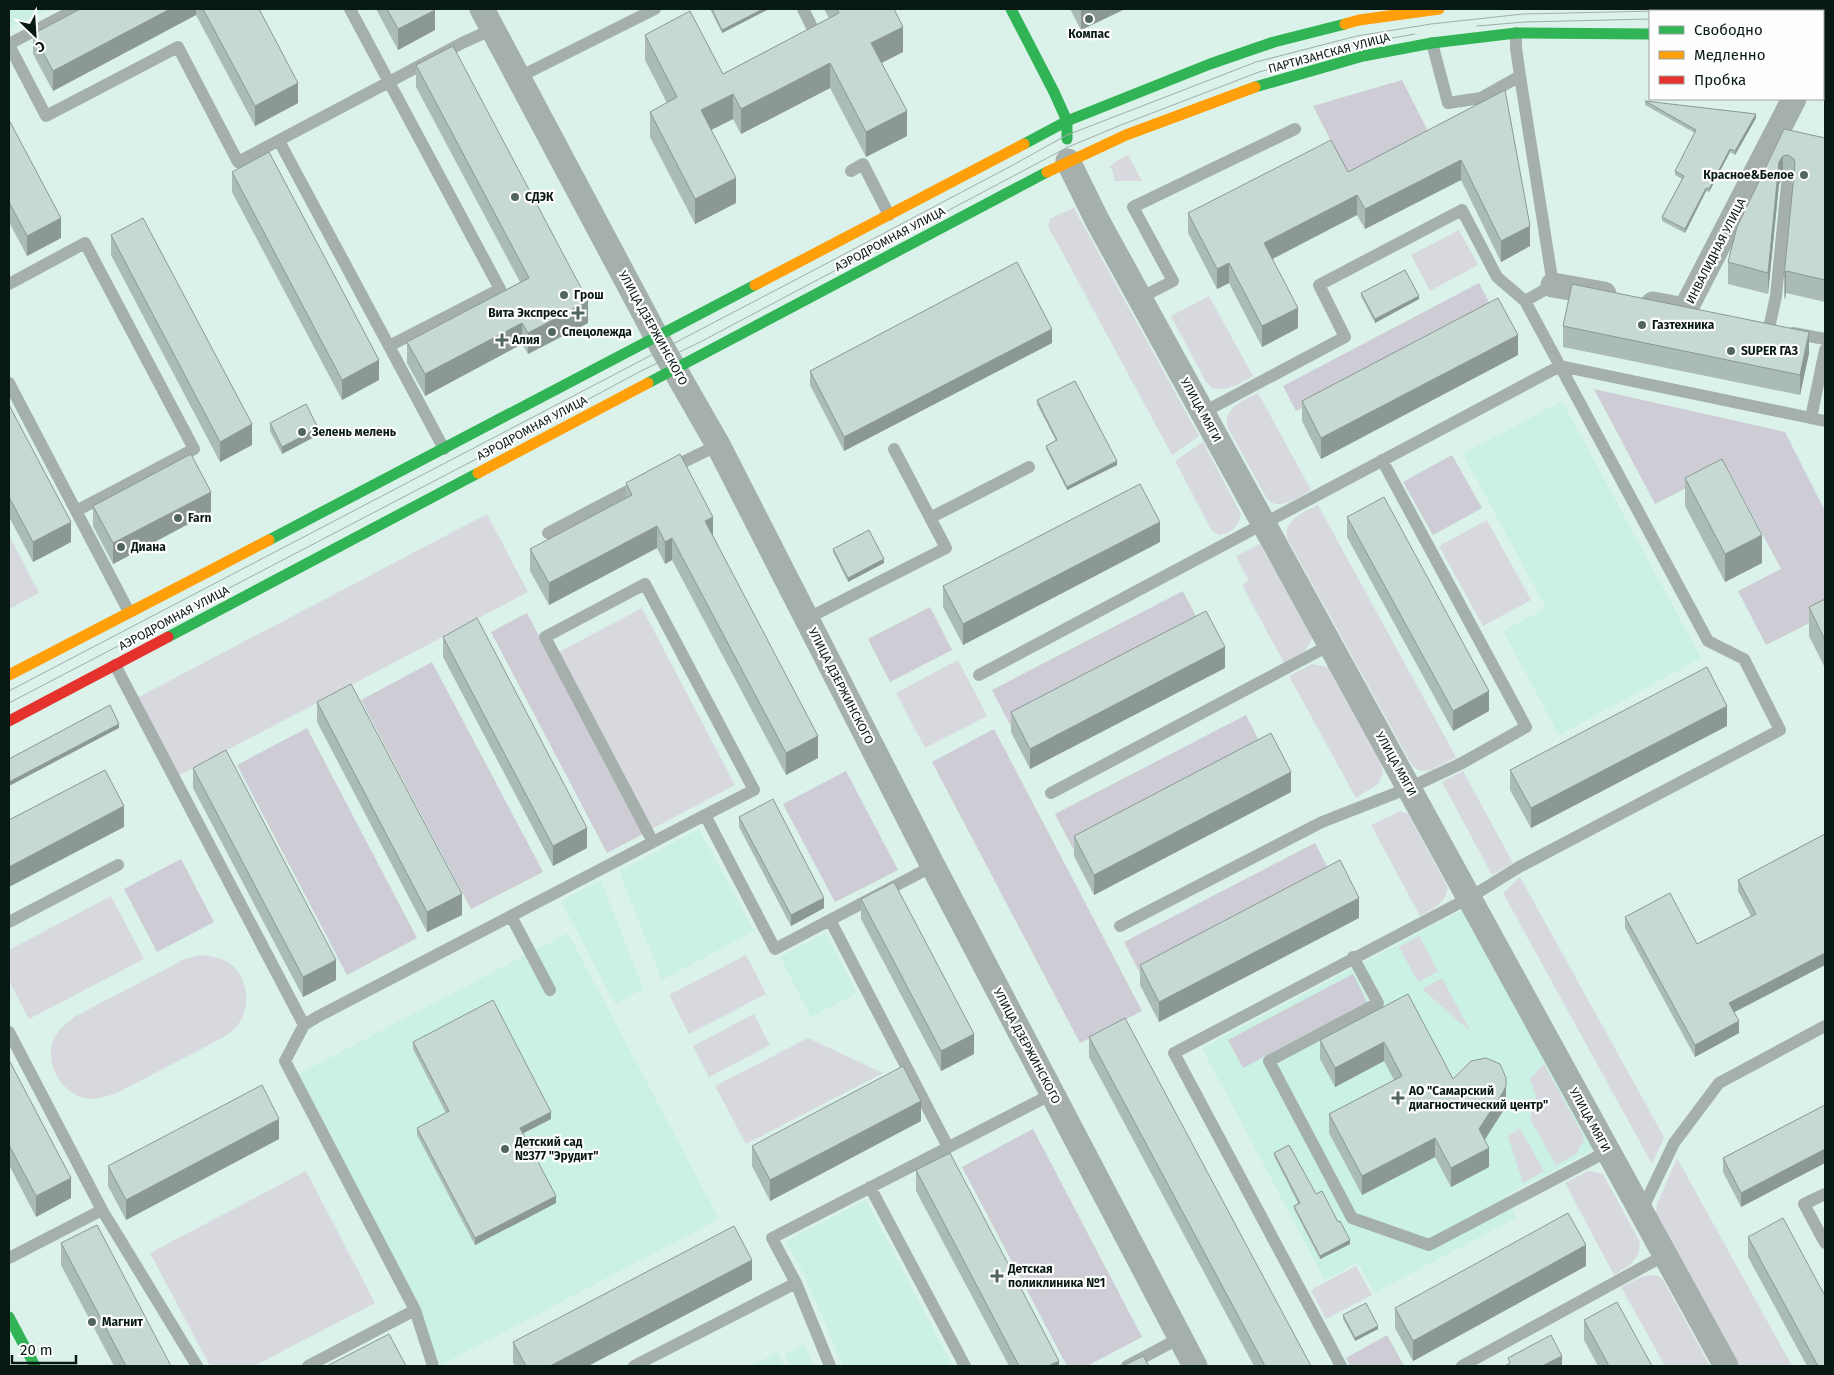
<svg xmlns="http://www.w3.org/2000/svg" width="1834" height="1375" font-family="'Fira Sans',sans-serif">
	<style>
		.built { fill: #caf1e4 }
		.green { fill: #d8d8df }
		.forest { fill: #ceccd5 }
		.lines { fill: none; stroke-linecap: round; stroke-linejoin: round }
		.lane { stroke: #a5b0ac; stroke-width: 12 }
		.street { stroke: #a5b0ac; stroke-width: 25 }
		.fast { stroke: #30b455; stroke-width: 11 }
		.slow { stroke: #ff9f0a; stroke-width: 11 }
		.jam { stroke: #e5322d; stroke-width: 11 }
		.tram { stroke: #a0aca8; stroke-width: 1 }
		.wall { fill: #abbbb5 }
		.shaded-wall { fill: #8b9894 }
		.building { fill: #c7d9d3; stroke: #8b9894 }
		.poi-dot { fill: #52655f; stroke: #fefefe; stroke-width: 2 }
		.labels { text-anchor: middle; dominant-baseline: central; stroke-width: 4.5; stroke-linejoin: round; paint-order: stroke }
		.poi-label { font-size: 12px; font-weight: bold; fill: #081914; stroke: #fefefe; text-anchor: start }
		.street-label { font-size: 12px; fill: #081914; stroke: #fefefe }
	</style>
	<rect width="100%" height="100%" fill="#dbf2ea"/>
	<path class="built" d="M9,9h39l-39,20z
		M1562,401l139,257 -142,77 -56,-104 43,-23 -83,-154z
		M699,829l55,102 -92,49 -43,-109z
		M601,880l42,109 -28,15 -54,-103z
		M1462,910l133,239 -90,47 11,22 -142,75 -16,-31 -33,18 -123,-232z
		M568,933l151,286 -278,146 -150,-287z
		M826,933l31,60 -46,24 -31,-60z
		M866,1200l85,163 -6,3h-102l-37,-88 -20,-37z
		M804,1345l10,21h-23l-6,-12z
		M778,1352l6,14h-33z"/>
	<path class="green" d="M1128,155l14,26h-27l-3,-12 -3,-2 9,-7z
		M1074,208l125,228 -27,19 -124,-229 3,-8z
		M1459,230l19,35 -48,26 -19,-36z
		M1209,296l44,80c-14,8 -25,16 -41,12l-6,-6 -35,-66z
		M1258,393l53,97c-13,7 -31,22 -44,9l-40,-73c-3,-19 17,-26 31,-33z
		M1203,442l38,72c-3,13 -8,18 -21,21l-8,-4 -37,-70z
		M1318,505l138,252 -24,13 -12,1 -8,-6 -125,-227c-3,-19 17,-26 31,-33z
		M487,514l41,78 -356,187 -41,-78z
		M1487,520l44,80 -48,26 -44,-80z
		M9,535l30,58 -30,16z
		M1260,544l52,94c-5,15 -15,19 -28,25l-42,-78 7,-4 -13,-25z
		M642,608l93,177 -85,45 -93,-177z
		M958,660l29,56 -62,32 -29,-55z
		M1312,664l16,3 52,93 3,13 -4,10 -23,15 -67,-122z
		M1463,771l50,92 -21,12 -50,-93z
		M1400,811l8,3 40,74c-5,17 -13,20 -28,28l-49,-91z
		M1520,877l144,260 -12,27 -149,-271z
		M111,896l33,63 -115,60 -20,-38v-31z
		M1419,936l19,35 -20,11 -19,-35z
		M199,955c12,1 21,2 30,8 20,13 23,47 7,64 -3,4 -8,7 -12,10l-109,57c-11,3 -23,7 -34,3 -22,-8 -34,-32 -29,-54 4,-11 13,-19 22,-26l109,-57z
		M746,955l20,39 -77,40 -20,-39z
		M1442,978l29,54 -49,-43z
		M754,1014l16,31 -61,32 -16,-31z
		M808,1038l75,35 -137,71 -31,-58z
		M1544,1064l38,69 2,7 -9,15 -19,10 -26,-46 6,-23 -6,-17z
		M1520,1128l24,43 -21,12 -15,-47z
		M1677,1158l115,208h-53l-83,-152 1,-10z
		M306,1171l69,132 -121,63h-44l-60,-113z
		M1588,1171l15,3 37,68 -2,13 -8,10 -16,10 -49,-92z
		M1356,1266l16,29 -46,24 -15,-29z
		M1650,1275l8,1 5,4 47,86h-45l-44,-79 20,-10z"/>
	<path class="forest" d="M1402,80l31,61 -81,41 -39,-76z
		M1479,283l13,25 -196,103 -13,-25z
		M1594,389l191,43 40,79v104l-59,30 -28,-54 43,-22 -54,-102 -72,37z
		M1452,455l30,53 -49,27 -30,-53z
		M1183,591l18,35 -191,99 -18,-35z
		M930,607l22,43 -62,32 -22,-43z
		M527,613l116,221 -36,19 -116,-221z
		M432,662l111,210 -72,37 -110,-209z
		M1246,715l18,35 -191,99 -18,-35z
		M307,728l110,210 -70,37 -110,-210z
		M994,729l148,282 -62,32 -148,-281z
		M846,771l52,99 -63,32 -52,-98z
		M1315,843l18,35 -191,99 -18,-35z
		M181,859l33,63 -57,30 -33,-63z
		M1353,974l14,28 -124,66 -15,-28z
		M1033,1129l109,208 -55,29h-20l-105,-199z
		M1387,1335l17,31h-54l-4,-8z"/>
	<g class="lines">
		<path class="lane" d="M350,9l39,73 73,-39 31,-14
			M803,9l15,30 -3,2
			M1432,43l16,60 33,-5 39,-22
			M9,44l67,-35
			M9,45l37,71 132,-69 60,115 151,-80 111,207 -111,57 -110,-205
			M519,77l136,-68
			M851,171l12,-7 26,51
			M9,284l76,-41 109,206 -118,62
			M1140,298l33,-17 -40,-74 162,-78
			M1769,328l7,-32 11,-111
			M1793,333l32,6
			M389,346l55,103
			M9,383l120,229
			M1202,413l143,-76 -26,-52 143,-75 35,67 28,24
			M1811,418l14,-68
			M669,469l49,-24
			M930,518l99,-51
			M548,533l93,-49
			M806,619l140,-71 -52,-99
			M115,665l189,360 -19,36 130,249 -107,56
			M979,675l581,-309 -35,-65 28,-16 -33,-209 -4,-28v-15
			M1051,793l279,-148
			M653,842l-108,-205 100,-53 109,206 -49,25 70,134 55,-29
			M933,866l-103,54 118,227
			M511,916l39,74
			M9,922l109,-57
			M1120,926l202,-104 87,-34 53,-25 64,-36 -144,-267
			M1353,957l25,46 -109,58 83,157 77,27 179,-94
			M304,1025l13,-8 388,-202
			M9,1032l93,178 -93,48
			M870,1187l95,179
			M1825,1194l-21,10 21,39
			M102,1210l95,156
			M1641,1212l33,-69 45,-60 106,-57
			M415,1310l18,56
			M634,1366l162,-83
			M830,1366l-34,-83 -24,-45 280,-144
			M1127,1366l53,-28
			M1341,1366l-167,-313 295,-155 50,-31 261,-137 -36,-71 -36,-18 -148,-275 265,55
			M1462,1366l203,-111"/>
		<path class="street" d="M482,9l181,340 55,96 215,421 262,500
			M1068,161l29,59 629,1146
			M1553,285l51,9
			M1653,304l32,6 109,-211"/>
		<path class="fast" d="M1011,9l43,83 13,29v18
			M1823,42h2
			M1255,87l108,-31 69,-13 84,-10 134,1
			M1024,144l43,-23 143,-57 64,-22 71,-18
			M648,383l399,-211
			M269,540l486,-255
			M168,637l310,-164
			M9,1317l26,49"/>
		<path class="slow" d="M1345,24l14,-4 80,-11
			M1047,172l79,-37 129,-48
			M755,285l269,-141
			M478,473l170,-90
			M9,675l260,-135"/>
		<path class="jam" d="M9,721l159,-84"/>
		<path class="tram" d="M1823,22l2,1
			M1477,26l48,-4 125,-3
			M1823,31h2
			M9,691l788,-412 216,-114 54,-30 189,-73 101,-26 74,-12 92,-10 134,-3
			M9,703l496,-259 136,-73 63,-31 364,-193 53,-22 138,-53 99,-28 57,-10"/>
	</g>
	<path class="wall" d="M80,9h179l39,94 -43,23 -59,-111 -143,76 -20,-37v-20z
		M376,9h59v21l-37,20z
		M710,9h59l-47,24z
		M824,9h70l9,43 -21,11 25,73 -41,21 -36,-69 -89,46 -8,-15 -22,11 25,73 -41,21 -45,-87v-25l17,-9 -22,-43v-25l78,39 106,-56z
		M1070,9h55l-44,21z
		M416,65l172,258 -60,31 -6,-10 -97,52 -18,-33v-21l113,-60 -104,-195z
		M1505,90l25,156 -29,16 -40,-82 -96,49 -8,-14 -84,44 25,69 -36,19 -33,-64 -12,6 -29,-56v-20l160,-41z
		M1645,101l111,17 -21,37 -5,-3 -21,40 -3,-1 -21,42 -23,-12v-4l20,-38 -7,-4v-4l20,-38 -50,-28z
		M9,120l52,118 -34,18 -18,-34z
		M1784,129l41,9v164l-39,-9 -1,6 -1,-1v-22l9,-95 -5,-4 -5,1 -4,6 -11,110 -40,-10v-22z
		M232,172l147,208 -37,20 -110,-208z
		M111,235l141,210 -32,17 -109,-207z
		M1361,293l58,6 -44,24 -14,-27z
		M1563,326l246,27 -9,42 -237,-48z
		M1052,343l-208,108 -34,-66v-14z
		M1518,355l-197,104 -19,-38v-20z
		M1037,400l80,65 -50,25 -21,-41v-3l10,-5 -19,-37z
		M9,405l62,137 -38,20 -24,-45z
		M270,423l48,12 -36,19 -12,-23z
		M1685,478l77,85 -37,19 -40,-76z
		M626,483l87,53 105,222 -32,17 -114,-215 -7,4 -8,-16 -108,57 -19,-34v-22l96,-50z
		M93,506l118,6 -98,52 -20,-38z
		M1347,517l142,194 -36,20 -106,-194z
		M1160,542l-197,103 -20,-38v-21z
		M833,549l51,14 -36,19 -15,-30z
		M1825,599v69l-16,-32v-29z
		M443,637l144,211 -34,18 -110,-209z
		M1225,668l-195,101 -19,-37v-20z
		M317,702l145,213 -35,17 -110,-210z
		M1727,726l-196,102 -21,-38v-20z
		M193,768l143,212 -33,17 -110,-209z
		M1291,792l-197,103 -20,-39v-20z
		M739,817l85,91 -33,18 -52,-99z
		M1825,834l-91,178 5,21 -44,24 -70,-129v-11l72,27 54,-28 -13,-25v-11z
		M861,899l113,155 -33,17 -80,-152z
		M1359,918l-200,104 -19,-37v-20z
		M1408,994l45,85 53,26 -3,6 -18,29 4,27 -38,20 -16,-30 -73,38 -33,-62v-19l65,-34 -10,-19 -49,26 -15,-28v-19z
		M1089,1037l222,329h-57l-165,-309z
		M413,1042l138,77 -28,14 33,70 -81,42 -58,-110v-7l29,-15 -33,-64z
		M9,1060l62,138 -35,19 -27,-52z
		M1825,1105v58l-84,44 -18,-35v-14z
		M921,1121l-151,80 -18,-35v-20z
		M279,1139l-153,81 -18,-34v-20z
		M1274,1153l76,91 -30,15 -26,-50v-3l4,-3 -24,-47z
		M916,1170l143,196h-50l-93,-175z
		M1748,1237l77,129h-18l-59,-109z
		M61,1243l110,123h-57l-53,-101z
		M1586,1266l-173,95 -18,-33v-20z
		M752,1280l-164,86h-73l-2,-4v-20z
		M1343,1315l35,14 -23,12 -12,-22z
		M1584,1320l68,46h-54l-14,-26z"/>
	<path class="shaded-wall" d="M170,9h26v6l-143,76v-20z
		M763,9h6l-47,24v-3z
		M1083,9h42l-44,21v-20z
		M435,10v20l-37,20v-21z
		M903,27v25l-32,16v-25z
		M830,63v25l-89,46v-25z
		M298,83v20l-43,23v-20z
		M733,94v25l-32,16v-25z
		M907,111v25l-41,21v-25z
		M1756,114v4l-21,37v-4z
		M1730,149v3l-21,40v-3z
		M1783,156v22l-4,6 -11,110v-21l11,-111z
		M1461,160v20l-96,49v-20z
		M736,178v25l-41,21v-25z
		M1706,188v3l-21,42v-4z
		M1357,195v20l-93,48v-20z
		M61,218v20l-34,18v-20z
		M1530,226v20l-29,16v-21z
		M1229,263v20l-12,6v-20z
		M1786,271v22l-1,6v-22z
		M1419,296v3l-44,24v-4z
		M588,301v22l-60,31v-21z
		M1298,308v20l-36,19v-21z
		M522,323v21l-97,52v-22z
		M1052,329v14l-208,108v-14z
		M1809,332v21l-9,42v-20z
		M1518,335v20l-197,104v-21z
		M379,360v20l-37,20v-20z
		M252,424v21l-32,17v-20z
		M318,428v7l-36,19v-7z
		M1117,461v4l-50,25v-3z
		M211,492v20l-98,52v-21z
		M713,517v22l-8,-18z
		M71,522v20l-38,20v-20z
		M1160,522v20l-197,103v-21z
		M657,526v22l-108,57v-22z
		M1762,535v28l-37,19v-28z
		M672,538v22l-7,4v-22z
		M884,559v4l-36,19v-4z
		M1225,647v21l-195,101v-20z
		M1489,691v20l-36,20v-20z
		M1727,706v20l-196,102v-20z
		M119,724v4l-110,58v-4z
		M818,736v22l-32,17v-22z
		M1291,772v20l-197,103v-20z
		M124,806v21l-115,60v-20z
		M587,828v20l-34,18v-20z
		M462,894v21l-35,17v-20z
		M824,898v10l-33,18v-11z
		M1359,898v20l-200,104v-20z
		M1825,953v12l-96,50v-12z
		M336,960v20l-33,17v-20z
		M1739,1021v12l-44,24v-12z
		M974,1034v20l-33,17v-20z
		M1384,1042v19l-49,26v-19z
		M1506,1078v27l-3,6 -24,37v-19z
		M921,1101v20l-151,80v-21z
		M551,1112v7l-31,16v-7z
		M279,1119v20l-153,81v-20z
		M1435,1138v19l-73,38v-19z
		M1489,1148v19l-38,20v-19z
		M1825,1149v14l-84,44v-14z
		M71,1178v20l-35,19v-21z
		M556,1196v7l-81,42v-7z
		M1350,1240v4l-30,15v-3z
		M1586,1245v21l-173,95v-20z
		M752,1260v20l-164,86h-38z
		M1378,1326v3l-23,12v-3z
		M1562,1356v10h-20z
		M1059,1361v5h-11z"/>
	<path class="building" d="M80,9h90l-117,62 -20,-37z
		M203,9h56l39,74 -43,23z
		M387,9h48v1l-37,19z
		M712,9h51l-41,21z
		M837,9h57l9,18 -32,16 36,68 -41,21 -36,-69 -89,46 -8,-15 -32,16 35,68 -41,21 -45,-87 27,-15 -32,-62 45,-24 33,63 116,-61z
		M453,46l135,255 -60,32 -6,-10 -97,51 -18,-32 122,-64 -113,-213z
		M1505,90l25,136 -29,15 -40,-81 -96,49 -8,-14 -93,48 34,65 -36,18 -33,-63 -12,6 -29,-56 143,-73 17,32z
		M1645,101l111,13 -21,37 -5,-2 -21,40 -3,-1 -21,41 -23,-12 22,-41 -9,-5 21,-41z
		M9,120l52,98 -34,18 -18,-34z
		M1784,129l41,9v142l-39,-9 -1,6 -1,-1 11,-112 -1,-5 -6,-4 -5,1 -4,6 -11,111 -40,-11 9,-35z
		M269,152l110,208 -37,20 -110,-208z
		M143,218l109,206 -32,18 -109,-207z
		M1017,262l35,67 -208,108 -34,-66z
		M1405,270l14,26 -44,23 -14,-26z
		M1572,284l237,48 -9,43 -237,-49z
		M1498,298l20,37 -197,103 -19,-37z
		M1075,381l42,80 -50,26 -21,-41 11,-6 -20,-40z
		M306,404l12,24 -36,19 -12,-24z
		M9,405l62,117 -38,20 -24,-45z
		M191,454l20,38 -98,51 -20,-37z
		M680,454l33,63 -8,4 113,215 -32,17 -114,-215 -7,4 -8,-16 -108,57 -19,-34 102,-54 -6,-12z
		M1722,459l40,76 -37,19 -40,-76z
		M1140,484l20,38 -197,102 -20,-38z
		M1384,497l105,194 -36,20 -106,-194z
		M869,530l15,29 -36,19 -15,-29z
		M1825,599v41l-16,-33z
		M1206,611l19,36 -195,102 -19,-37z
		M477,618l110,210 -34,18 -110,-209z
		M1707,667l20,39 -196,102 -21,-38z
		M351,684l111,210 -35,18 -110,-210z
		M110,705l9,19 -110,58v-23z
		M1271,733l20,39 -197,103 -20,-39z
		M226,750l110,210 -33,17 -110,-209z
		M105,770l19,36 -115,61v-47z
		M773,799l51,99 -33,17 -52,-98z
		M1825,834v119l-96,50 10,18 -44,24 -70,-128 45,-24 27,51 59,-30 -18,-34z
		M1340,860l19,38 -200,104 -19,-37z
		M894,882l80,152 -33,17 -80,-152z
		M1408,994l45,85 18,-18 15,-3 14,6 6,14v8l-3,6 -24,37 10,19 -38,20 -16,-30 -73,38 -33,-62 73,-38 -18,-34 -49,26 -15,-28z
		M493,1000l58,112 -31,16 36,68 -81,42 -58,-110 32,-17 -36,-69z
		M1125,1018l186,348h-46l-176,-329z
		M9,1060l62,118 -35,18 -27,-51z
		M903,1066l18,35 -151,79 -18,-34z
		M262,1085l17,34 -153,81 -18,-34z
		M1825,1105v44l-84,44 -18,-35z
		M1289,1145l27,49 6,-3 16,31 2,-1 10,19 -30,16 -26,-50 6,-3 -26,-50z
		M950,1153l109,208 -11,5h-29l-103,-196z
		M1568,1213l18,32 -173,96 -18,-33z
		M1783,1218l42,78v70h-7l-70,-129z
		M97,1225l74,141h-45l-65,-123z
		M734,1226l18,34 -202,106h-24l-13,-24z
		M1617,1302l35,64h-43l-25,-46z
		M1366,1303l12,23 -23,12 -12,-23z
		M389,1334l17,32h-79z
		M1551,1335l11,21 -20,10h-37l5,-3 -2,-5z
		M1143,1356l6,10h-26z"/>
	<g class="poi-dot">
		<circle cx="1089" cy="19" r="5"/>
		<circle cx="1804" cy="175" r="5"/>
		<circle cx="515" cy="197" r="5"/>
		<circle cx="564" cy="295" r="5"/>
		<path d="M575.5 305.5h5v5h5v5h-5v5h-5v-5h-5v-5h5z"/>
		<circle cx="1642" cy="325" r="5"/>
		<circle cx="552" cy="332" r="5"/>
		<path d="M499.5 332.5h5v5h5v5h-5v5h-5v-5h-5v-5h5z"/>
		<circle cx="1731" cy="351" r="5"/>
		<circle cx="302" cy="432" r="5"/>
		<circle cx="178" cy="518" r="5"/>
		<circle cx="121" cy="547" r="5"/>
		<path d="M1395.5 1090.5h5v5h5v5h-5v5h-5v-5h-5v-5h5z"/>
		<circle cx="505" cy="1149" r="5"/>
		<path d="M994.5 1268.5h5v5h5v5h-5v5h-5v-5h-5v-5h5z"/>
		<circle cx="92" cy="1322" r="5"/>
	</g>
	<g class="labels">
		<g class="poi-label">
			<text x="1089" y="34" text-anchor="middle">Компас</text>
			<text x="1794" y="175" text-anchor="end">Красное&amp;Белое</text>
			<text x="525" y="197">СДЭК</text>
			<text x="574" y="295">Грош</text>
			<text x="568" y="313" text-anchor="end">Вита Экспресс</text>
			<text x="1652" y="325">Газтехника</text>
			<text x="562" y="332">Спецолежда</text>
			<text x="512" y="340">Алия</text>
			<text x="1741" y="351">SUPER ГАЗ</text>
			<text x="312" y="432">Зелень мелень</text>
			<text x="188" y="518">Farn</text>
			<text x="131" y="547">Диана</text>
			<text x="1409" y="1091">АО "Самарский<tspan x="1409" dy="14">диагностический центр"</tspan></text>
			<text x="515" y="1142">Детский сад<tspan x="515" dy="14">№377 "Эрудит"</tspan></text>
			<text x="1008" y="1269">Детская<tspan x="1008" dy="14">поликлиника №1</tspan></text>
			<text x="102" y="1322">Магнит</text>
		</g>
		<g class="street-label">
			<text transform="translate(1329 53) rotate(-15)">ПАРТИЗАНСКАЯ УЛИЦА</text>
			<text transform="translate(890 239) rotate(-28)">АЭРОДРОМНАЯ УЛИЦА</text>
			<text transform="translate(1716 251) rotate(-63)">ИНВАЛИДНАЯ УЛИЦА</text>
			<text transform="translate(653 328) rotate(61)">УЛИЦА ДЗЕРЖИНСКОГО</text>
			<text transform="translate(1201 410) rotate(61)">УЛИЦА МЯГИ</text>
			<text transform="translate(532 428) rotate(-28)">АЭРОДРОМНАЯ УЛИЦА</text>
			<text transform="translate(174 618) rotate(-28)">АЭРОДРОМНАЯ УЛИЦА</text>
			<text transform="translate(841 686) rotate(63)">УЛИЦА ДЗЕРЖИНСКОГО</text>
			<text transform="translate(1396 764) rotate(61)">УЛИЦА МЯГИ</text>
			<text transform="translate(1027 1046) rotate(62)">УЛИЦА ДЗЕРЖИНСКОГО</text>
			<text transform="translate(1590 1120) rotate(61)">УЛИЦА МЯГИ</text>
		</g>
	</g>
	<rect width="1834" height="1375" fill="none" stroke="#081914" stroke-width="20"/>
	<rect x="1649" y="10" width="175" height="90" fill="#fefefe" stroke="#9ca2a0"/>
	<rect x="1659" y="26" width="25" height="8" fill="#30b455" stroke="#9ca2a0"/>
	<text x="1694" y="35" font-size="15" fill="#081914">Свободно</text>
	<rect x="1659" y="51" width="25" height="8" fill="#ff9f0a" stroke="#9ca2a0"/>
	<text x="1694" y="60" font-size="15" fill="#081914">Медленно</text>
	<rect x="1659" y="76" width="25" height="8" fill="#e5322d" stroke="#9ca2a0"/>
	<text x="1694" y="85" font-size="15" fill="#081914">Пробка</text>
	<g transform="translate(35 35) rotate(155)" stroke="#fefefe" stroke-width="4" paint-order="stroke">
	<path d="M0-4L9 19L0 12L-9 19Z" fill="#081914"/>
	<text y="-8" font-size="14" font-weight="bold" text-anchor="middle" fill="#081914">С</text>
	</g>
	<path d="M12 1355v8h64v-8" fill="none" stroke="#081914" stroke-width="2.5"/>
	<text x="20" y="1355" font-size="15" fill="#081914" stroke="#fefefe" stroke-width="4" paint-order="stroke">20 m</text>
</svg>
